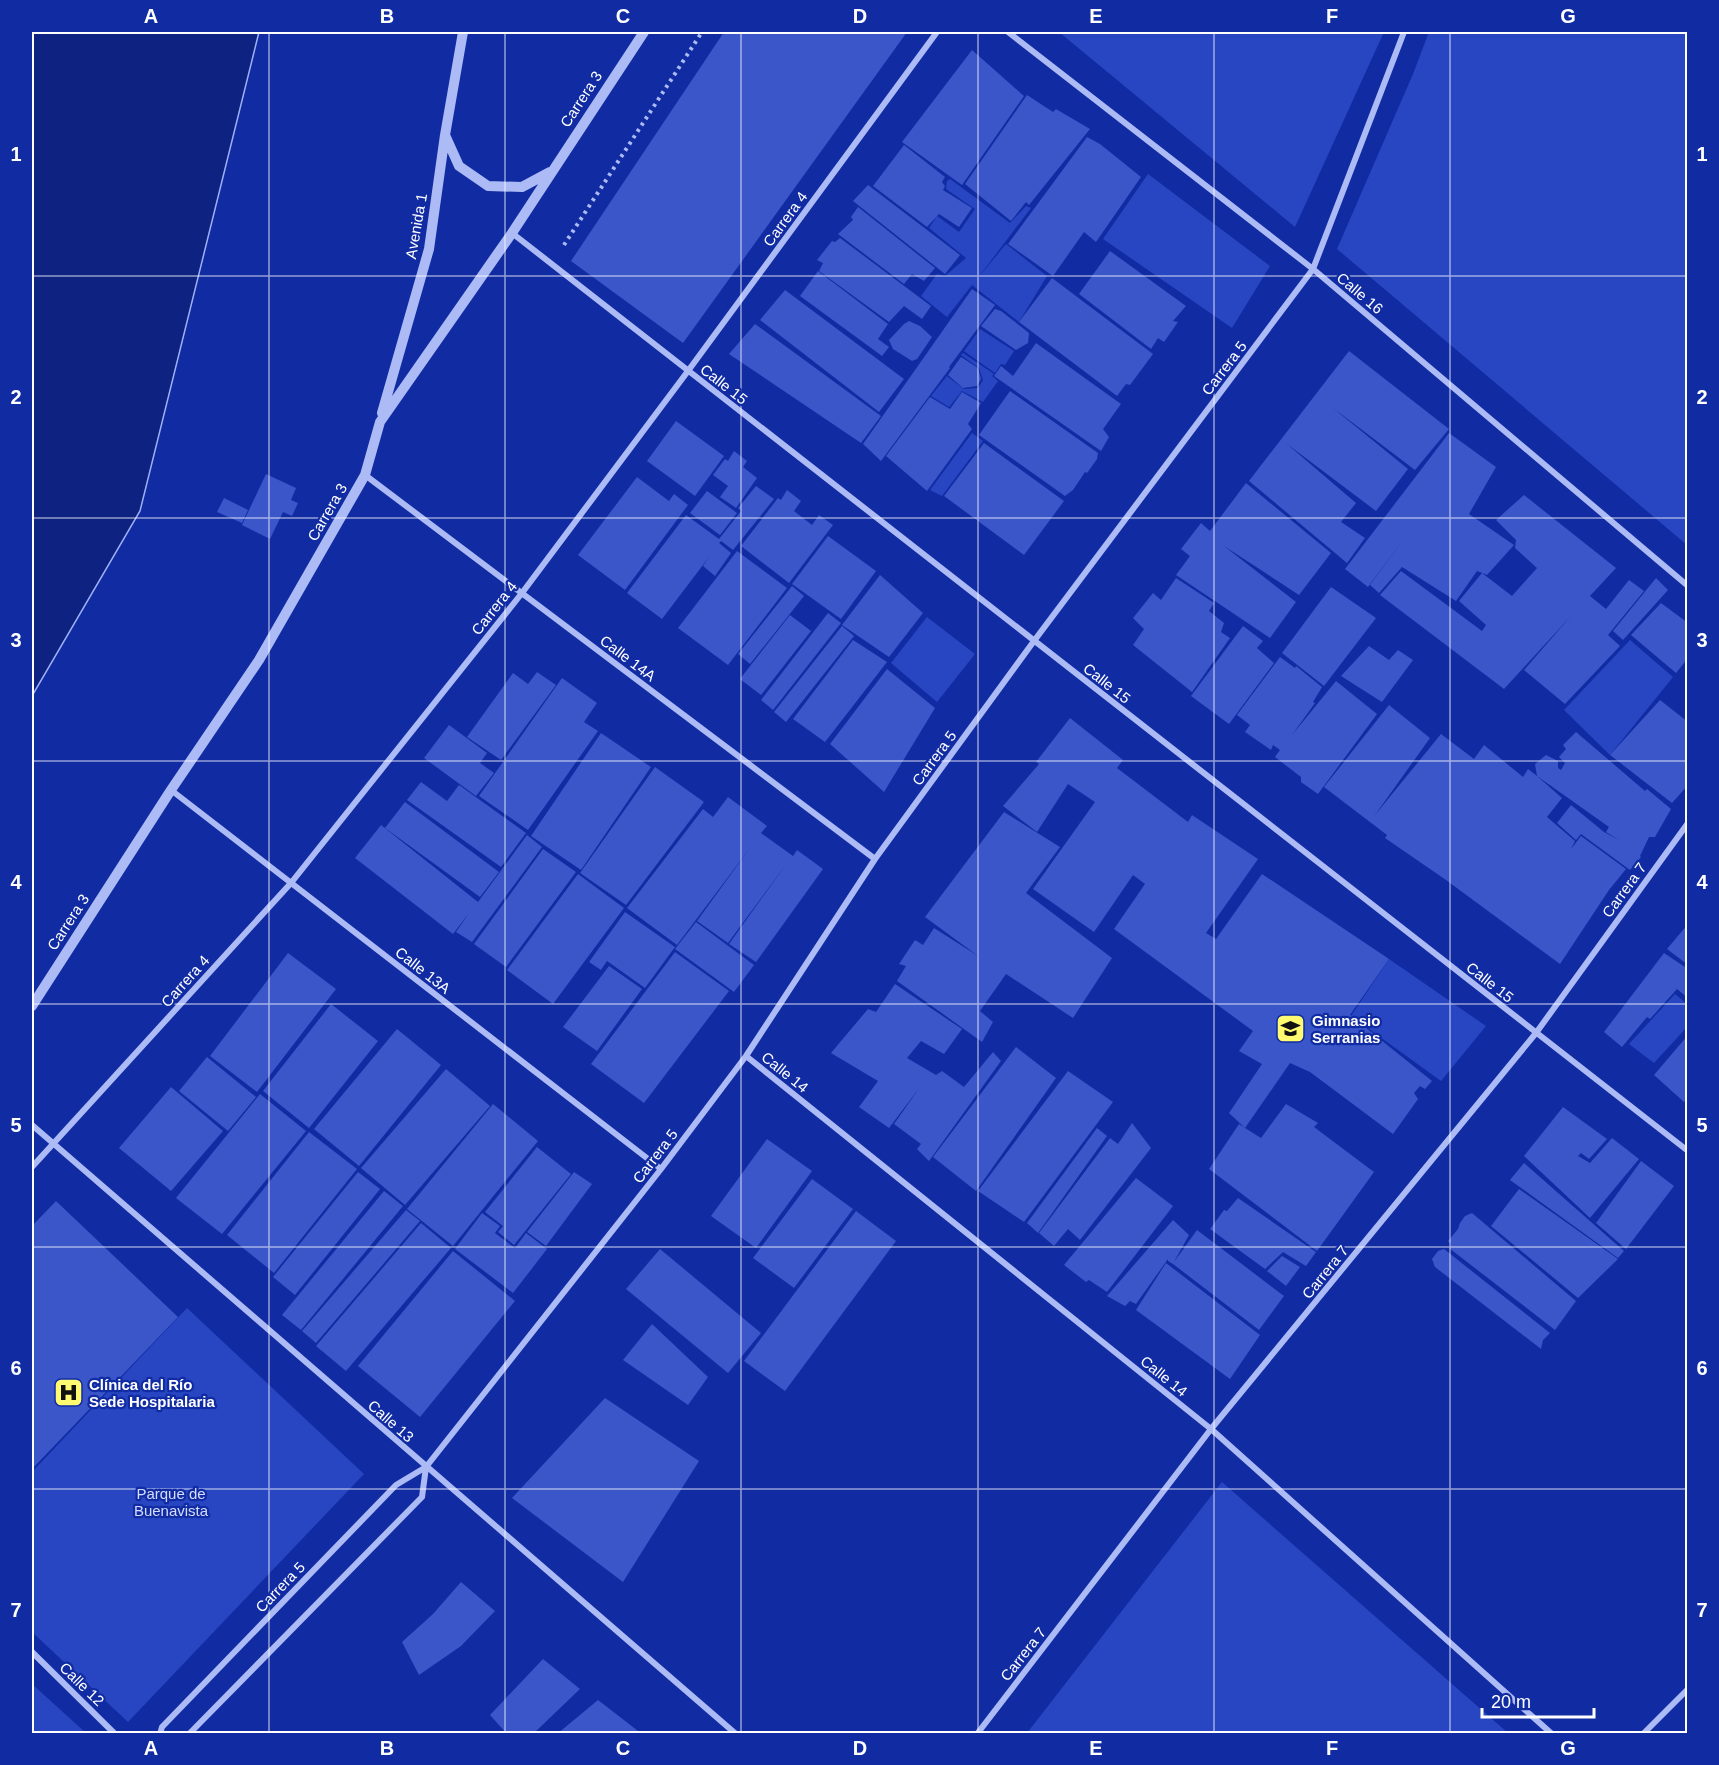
<svg xmlns="http://www.w3.org/2000/svg" width="1719" height="1765" font-family="Arial,sans-serif">
	<style>
		.green { fill: #2846c2 }
		.water { fill: #0e2281; stroke: #9eb1f8; stroke-width: 1.5 }
		.building { fill: #3a56c9 }
		.lines { fill: none; stroke-linecap: round; stroke-linejoin: round }
		.path { stroke: #acbaf5; stroke-width: 4; stroke-dasharray: 3 4.5; stroke-linecap: butt }
		.minor { stroke: #acbaf5; stroke-width: 6 }
		.tertiary { stroke: #acbaf5; stroke-width: 10 }
		.grid { fill: none; stroke: #fff; stroke-width: 1.5; stroke-opacity: 0.55 }
		.labels { text-anchor: middle; dominant-baseline: central; stroke-width: 4.5; stroke-linejoin: round; paint-order: stroke }
		.street-label { font-size: 15px; fill: #fff; stroke: #112ca3 }
		.poi-label { font-size: 15px; font-weight: bold; fill: #fff; stroke: #112ca3; text-anchor: start }
		.park-label { font-size: 15px; fill: #d5ddfe; stroke: #112ca3 }
		.neatline { fill: none; stroke: #fff; stroke-width: 2 }
		.grid-label { font-size: 20px; text-anchor: middle; font-weight: bold; fill: #fff }
	</style>
	<rect width="100%" height="100%" fill="#112ca3"/>
	<path class="green" d="M1059,32h325l-89,195z
		M1429,32h258v513l-350,-296 76,-175z
		M1148,174l122,92 -38,62 -129,-89z
		M950,179l60,44 16,-17 5,2 -54,71 29,-35 41,32 -28,46 -47,-37 -25,32 -26,-21 16,-22 8,2 21,-18 -37,-30 8,-12 22,16 16,-23 -29,-20 1,-8z
		M980,329l34,22 -9,14 -4,-1 -6,9 -31,-22z
		M963,353l31,21 -2,2 6,5 -15,21 -21,-11 -13,16 -18,-11 16,-20 17,13 14,-1 5,-8 -4,-12 -18,-13z
		M972,433l11,8 -41,55 -12,-6z
		M927,617l48,37 -38,48 -46,-39z
		M1630,640l43,37 -63,78 -46,-45z
		M1389,959l97,67 -45,55 -90,-65z
		M1675,994l12,10v23l-33,36 -25,-19z
		M187,1308l177,166 -236,248 -96,-90v-160z
		M1222,1482l286,251h-481z
		M32,1684l54,49h-54z"/>
	<path class="water" d="M32,32h227l-119,479 -108,185z"/>
	<path class="building" d="M724,32h183l-224,311 -112,-82z
		M972,50l52,46 -62,89 -60,-43z
		M1027,95l26,17 3,-3 34,20 -61,76 -3,-3 -15,19 -46,-37z
		M1087,137l13,7 41,33 -45,65 -12,-10 -31,44 -45,-32z
		M904,145l41,32 -3,5 3,4 -2,4 29,18 -13,19 -20,-13 -12,13 -54,-41z
		M868,185l92,70 -15,19 -92,-73z
		M858,207l77,61 -11,13 -12,-7 -8,10 -66,-50 15,-14 -2,-3z
		M840,238l91,68 -9,13 -18,-13 -15,16 -70,-51 4,-8 -6,-3 15,-19 3,1z
		M1110,251l76,55 -13,15 5,1 -14,20 -6,-4 -7,11 -72,-55z
		M818,271l70,53 -10,15 11,8 -7,9 -82,-60z
		M1052,278l101,76 -23,31 -4,-1 -9,12 -98,-74z
		M972,289l23,16 -46,62 1,1 -69,93 -18,-17z
		M785,290l119,89 -25,33 -119,-92z
		M995,309l6,2 28,22 -1,10 -12,7 -35,-24z
		M909,321l11,5 12,11 -15,22 -5,2 -19,-12 -4,-9 15,-16z
		M755,324l126,92 -20,27 -132,-89z
		M1036,343l85,61 -18,25 6,8 -8,14 -107,-75 7,-10 12,10z
		M1349,351l100,78 -34,41 -82,-62 75,61 -32,42 -89,-67 69,59 -15,19 24,16 -18,25 -98,-82z
		M961,357l17,11 3,11 -4,7 -14,2 -15,-13z
		M1010,391l88,62 -1,6 -10,14 -2,-1 -12,18 -8,6 -86,-61z
		M962,392l19,11 -13,21 4,5 -45,62 -41,-35 44,-59 20,12z
		M676,421l48,35 -29,40 -48,-35z
		M1449,433l47,34 -27,47 45,31 -27,30 -10,-4 -21,30 -54,-34 -23,26 -9,-8 34,-46 -36,48 -23,-18z
		M984,443l80,58 -40,54 -80,-59z
		M734,451l13,10 -4,6 14,11 -21,30 -16,-11 8,-11 -15,-11 12,-16 3,2z
		M266,474l30,14 -5,12 7,3 -6,13 -9,-4 -13,27 -28,-14z
		M637,477l32,24 5,-7 14,11 -63,85 -47,-35z
		M1246,483l85,70 -32,42 -75,-49 72,56 -26,36 -94,-63 14,-19 -9,-7 20,-26 9,8z
		M756,486l18,13 -41,51 -12,-9 -2,2 12,10 -16,23 -12,-10 6,-9 -47,62 -35,-26 59,-78 33,24 22,-28 -3,-3z
		M787,490l14,11 -7,10 18,14 7,-10 14,10 -44,58 -48,-37 37,-48 3,2z
		M707,491l30,22 -17,22 -30,-22z
		M1524,495l92,73 -26,28 16,13 23,-29 15,11 -36,44 12,11 -55,58 -41,-34 47,-54 -67,73 -124,-94 21,-24 81,60 4,-6 -27,-24 23,-28 30,23 25,-28 -22,-20 1,-8 -20,-20z
		M224,498l24,12 -6,13 -25,-11z
		M828,536l48,35 -35,48 -49,-35z
		M737,551l50,37 -59,77 -50,-37z
		M880,575l43,38 -34,44 -47,-32z
		M1176,578l38,25 -5,8 15,12 -3,9 9,6 -38,54 -59,-47 11,-16 -11,-11 20,-25 8,7z
		M1656,578l12,12 -45,50 -10,-9z
		M792,586l12,10 -54,68 -12,-10z
		M1331,587l45,31 -52,68 -42,-33z
		M1661,603l27,20v35l-12,15 -45,-38z
		M828,613l13,10 -68,87 -12,-10z
		M790,615l21,16 -50,64 -21,-16z
		M842,626l12,10 -68,86 -12,-10z
		M1243,626l20,15 -6,7 17,15 -45,61 -38,-28z
		M853,640l34,22 -62,80 -32,-23z
		M1369,646l20,14 9,-10 15,10 -31,42 -41,-26z
		M1280,657l15,11 1,-2 26,21 -9,15 2,1 -23,32 44,-54 41,33 -59,80 -17,-12v-5l-26,-20 5,-7 -7,-5 -2,5 -26,-18 5,-7 -13,-10z
		M887,669l48,39 -51,84 -54,-48z
		M537,672l19,13 -55,75 -34,-23 46,-64 15,11z
		M562,678l35,25 -13,19 14,9 -70,99 -49,-34z
		M1660,700l28,22v63l-16,18 -62,-48z
		M1389,705l41,33 -55,77 66,-81 33,25 10,-14 39,32 5,-8 9,7 -2,-12 11,-9 12,6v7l3,2 4,-7 -6,-6 7,-8 -3,-4 13,-13 69,59 2,-2 24,20 -16,28h-6l-9,19 1,1 -11,13 -49,-36 -5,6 -19,-17 14,-18 33,27 15,8 -13,-8 3,-5 -72,-51 25,22 -15,19 28,24 -4,8 10,-13 45,33 -17,21 -49,74 -114,-84 -61,-42 2,-3 -63,-48z
		M1070,718l53,42 -6,8 71,54 4,-7 66,44 -52,74 10,6 46,-65 127,85 -39,56 82,66 -7,8 -5,-3 -6,7 4,6 -25,35 -83,-62 -20,-9 -45,65 16,10 25,-34 32,19 -4,4 60,45 -57,79 -108,-82 30,-45 6,4 -16,-15 33,-49 -23,-13 14,-20 -139,-102 31,-45 -12,-9 -39,57 -61,-43 62,-87 -27,-18 -31,48 -34,-26 36,-42 -3,-2z
		M449,725l38,28 -7,10 14,10 -18,23 -52,-38z
		M601,733l50,34 -70,103 -50,-34z
		M655,767l49,35 -78,103 -46,-32z
		M421,782l26,19 12,-16 67,48 -25,34 -94,-67z
		M728,797l39,29 -6,7 32,23 4,-6 26,19 -67,93 -27,-18 58,-81 -59,80 -31,-22 53,-73 -73,97 -50,-37 76,-99 10,8z
		M405,802l94,70 -19,25 -95,-69z
		M1004,812l56,35 -34,46 86,65 -39,60 -67,-44 -26,37 13,11 -11,20 -85,-61 9,-15 -7,-2 16,-24 8,5 11,-17 44,28 -53,-39z
		M381,825l97,77 49,-67 15,12 -70,95 -16,-10 13,-19 -16,21 -98,-76z
		M543,849l33,23 -70,95 -32,-23z
		M578,874l46,34 -71,96 -46,-34z
		M625,912l50,35 -30,41 -38,-27 -6,9 -12,-8z
		M696,922l58,43 -20,27 -59,-43z
		M1688,924v41l-21,-16z
		M675,952l54,39 -85,112 -53,-39z
		M288,953l48,36 -79,103 -47,-36z
		M1664,953l24,16v29l-11,-9 -27,30 -3,-2 -25,30 -18,-15z
		M609,966l33,23 -45,62 -34,-24z
		M895,984l67,45 -18,25 -23,-13 -14,17 29,17 6,-4 22,16 29,-35 8,9 -72,100 -12,-12 4,-5 -27,-20 26,-37 -31,41 -30,-21 19,-26 -47,-28 37,-44 8,3z
		M331,1004l47,37 -69,87 -46,-37z
		M397,1029l44,36 -82,101 -45,-37z
		M1688,1035v62l-4,5 -30,-27z
		M1016,1047l40,31 -80,113 -43,-34z
		M207,1057l49,40 -28,34 -49,-40z
		M446,1069l44,37 -85,99 -44,-37z
		M1068,1071l45,31 -89,120 -46,-31z
		M171,1087l52,44 -52,60 -52,-43z
		M260,1094l46,37 -84,103 -46,-36z
		M493,1104l45,37 -85,105 -46,-37z
		M1563,1107l44,32 -18,20 -8,-6 -3,3 12,7 22,-25 27,21 -49,59 -66,-62z
		M1132,1123l19,25 -71,92 -12,-11 -14,17 -15,-13 71,-95 8,6z
		M1097,1128l10,8 -69,97 -11,-10z
		M309,1132l48,37 -83,104 -47,-38z
		M767,1139l45,32 -56,77 -45,-32z
		M537,1147l34,27 -57,71 -16,-13 5,-6 -18,-14z
		M1641,1161l33,25 -48,63 -30,-26z
		M1524,1163l100,88 -6,7 -108,-78z
		M358,1172l22,17 -85,106 -22,-18z
		M574,1172l18,12 -46,62 -19,-14z
		M1136,1178l37,28 -66,86 -18,-12 -3,2 -22,-17z
		M812,1179l41,30 -59,79 -41,-30z
		M1519,1189l99,70 -40,39 -87,-72z
		M384,1191l19,15 -102,124 -19,-15z
		M1238,1198l78,54 -10,14 -23,-14 -18,17 -55,-40 14,-19 3,1z
		M56,1201l122,116 -146,152v-243z
		M406,1210l14,11 -104,122 -14,-12z
		M856,1211l40,30 -111,150 -41,-30z
		M482,1213l18,13 -5,7 20,15 11,-15 21,16 -34,44 -58,-44z
		M1472,1213l104,88 -21,29 -106,-82 2,-4 -3,-3 10,-12 2,-6 5,-7z
		M1173,1220l16,15 -15,27 23,-32 87,66 -25,34 -86,-66 -5,-3v-2l-32,45 -6,-3 -5,5 -18,-10z
		M421,1223l30,25 -105,123 -30,-25z
		M660,1249l101,84 -33,40 -102,-84z
		M1444,1249l106,84 -7,7 -2,9 -106,-82 -3,-8 6,-8z
		M453,1251l62,50 -95,116 -62,-51z
		M1282,1256l18,11 -14,19 -19,-15z
		M1166,1263l94,72 -30,44 -94,-69z
		M652,1324l56,53 -20,28 -65,-45z
		M605,1398l94,63 -76,121 -111,-84z
		M461,1582l34,29 -34,35 -42,29 -17,-33 31,-28z
		M543,1659l37,30 -47,45h-26l-17,-19z
		M598,1700l44,34h-85z"/>
	<g class="lines">
		<path class="path" d="M564,245l138,-213"/>
		<path class="minor" d="M1008,32l305,237 375,317
			M512,233l1176,918
			M365,475l510,384
			M171,790l490,379
			M746,1056l465,373 341,305
			M32,1125l704,609
			M32,1167l259,-284 231,-290 166,-222 249,-339
			M32,1652l83,82
			M160,1734l2,-7 234,-242 30,-18 235,-298 85,-113 129,-197 159,-218 279,-372 91,-237
			M189,1734l233,-237 4,-30
			M977,1734l234,-305 325,-396 152,-210
			M1643,1734l45,-45"/>
		<path class="tertiary" d="M445,135l14,31 29,20 34,1 28,-15
			M382,413l47,-164 16,-114 18,-103
			M32,1006l139,-216 88,-130 106,-185 15,-53 132,-189 132,-201"/>
	</g>
	<path class="grid" d="M269,32v1702M505,32v1702M741,32v1702M978,32v1702M1214,32v1702M1450,32v1702M32,276h1656M32,518h1656M32,761h1656M32,1004h1656M32,1247h1656M32,1489h1656"/>
	<defs>
		<symbol id="school-square" viewBox="-11 -11 22 22"><rect x="-9" y="-9" width="18" height="18" rx="4" fill="#fffa70" stroke="#112ca3"/><path d="M0-5L7-2L0 1L-7-2ZM-4 1L0 2.5L4 1V4Q0 6-4 4Z" fill="#111"/></symbol>
		<symbol id="hospital-square" viewBox="-11 -11 22 22"><rect x="-9" y="-9" width="18" height="18" rx="4" fill="#fffa70" stroke="#112ca3"/><path d="M-5-5h3v3.5h4V-5h3V5h-3V1.5h-4V5h-3Z" fill="#111"/></symbol>
	</defs>
	<g fill-rule="evenodd">
		<use href="#school-square" x="1274" y="1012" width="33" height="33"/>
		<use href="#hospital-square" x="52" y="1376" width="33" height="33"/>
	</g>
	<g class="labels">
		<g class="street-label">
			<text transform="translate(581 99) rotate(-57)">Carrera 3</text>
			<text transform="translate(785 219) rotate(-54)">Carrera 4</text>
			<text transform="translate(416 226) rotate(-80)">Avenida 1</text>
			<text transform="translate(1360 293) rotate(40)">Calle 16</text>
			<text transform="translate(1224 368) rotate(-53)">Carrera 5</text>
			<text transform="translate(724 384) rotate(38)">Calle 15</text>
			<text transform="translate(327 512) rotate(-60)">Carrera 3</text>
			<text transform="translate(494 608) rotate(-52)">Carrera 4</text>
			<text transform="translate(628 658) rotate(37)">Calle 14A</text>
			<text transform="translate(1107 683) rotate(38)">Calle 15</text>
			<text transform="translate(934 758) rotate(-54)">Carrera 5</text>
			<text transform="translate(1624 890) rotate(-54)">Carrera 7</text>
			<text transform="translate(68 922) rotate(-57)">Carrera 3</text>
			<text transform="translate(423 970) rotate(38)">Calle 13A</text>
			<text transform="translate(185 981) rotate(-48)">Carrera 4</text>
			<text transform="translate(1490 982) rotate(38)">Calle 15</text>
			<text transform="translate(785 1072) rotate(39)">Calle 14</text>
			<text transform="translate(655 1156) rotate(-53)">Carrera 5</text>
			<text transform="translate(1325 1272) rotate(-51)">Carrera 7</text>
			<text transform="translate(1164 1376) rotate(39)">Calle 14</text>
			<text transform="translate(391 1421) rotate(41)">Calle 13</text>
			<text transform="translate(280 1587) rotate(-46)">Carrera 5</text>
			<text transform="translate(1023 1654) rotate(-52)">Carrera 7</text>
			<text transform="translate(82 1684) rotate(44)">Calle 12</text>
		</g>
		<g class="poi-label">
			<text x="1312" y="1020">Gimnasio<tspan x="1312" dy="17">Serranias</tspan></text>
			<text x="89" y="1384">Clínica del Río<tspan x="89" dy="17">Sede Hospitalaria</tspan></text>
		</g>
		<g class="park-label">
			<text x="171" y="1493">Parque de<tspan x="171" dy="17">Buenavista</tspan></text>
		</g>
	</g>
	<rect width="1719" height="1765" fill="none" stroke="#112ca3" stroke-width="66"/>
	<path d="M1482 1708v9h112v-9" fill="none" stroke="#ffffff" stroke-width="3"/>
	<text x="1491" y="1708" font-size="18" fill="#ffffff" stroke="#112ca3" stroke-width="4.5" paint-order="stroke">20 m</text>
	<rect x="33" y="33" width="1653" height="1699" class="neatline"/>
	<g class="grid-label">
		<text x="151" y="23">A</text>
		<text x="387" y="23">B</text>
		<text x="623" y="23">C</text>
		<text x="860" y="23">D</text>
		<text x="1096" y="23">E</text>
		<text x="1332" y="23">F</text>
		<text x="1568" y="23">G</text>
		<text x="16" y="161">1</text>
		<text x="1702" y="161">1</text>
		<text x="16" y="404">2</text>
		<text x="1702" y="404">2</text>
		<text x="16" y="647">3</text>
		<text x="1702" y="647">3</text>
		<text x="16" y="889">4</text>
		<text x="1702" y="889">4</text>
		<text x="16" y="1132">5</text>
		<text x="1702" y="1132">5</text>
		<text x="16" y="1375">6</text>
		<text x="1702" y="1375">6</text>
		<text x="16" y="1617">7</text>
		<text x="1702" y="1617">7</text>
		<text x="151" y="1755">A</text>
		<text x="387" y="1755">B</text>
		<text x="623" y="1755">C</text>
		<text x="860" y="1755">D</text>
		<text x="1096" y="1755">E</text>
		<text x="1332" y="1755">F</text>
		<text x="1568" y="1755">G</text>
	</g>
</svg>
